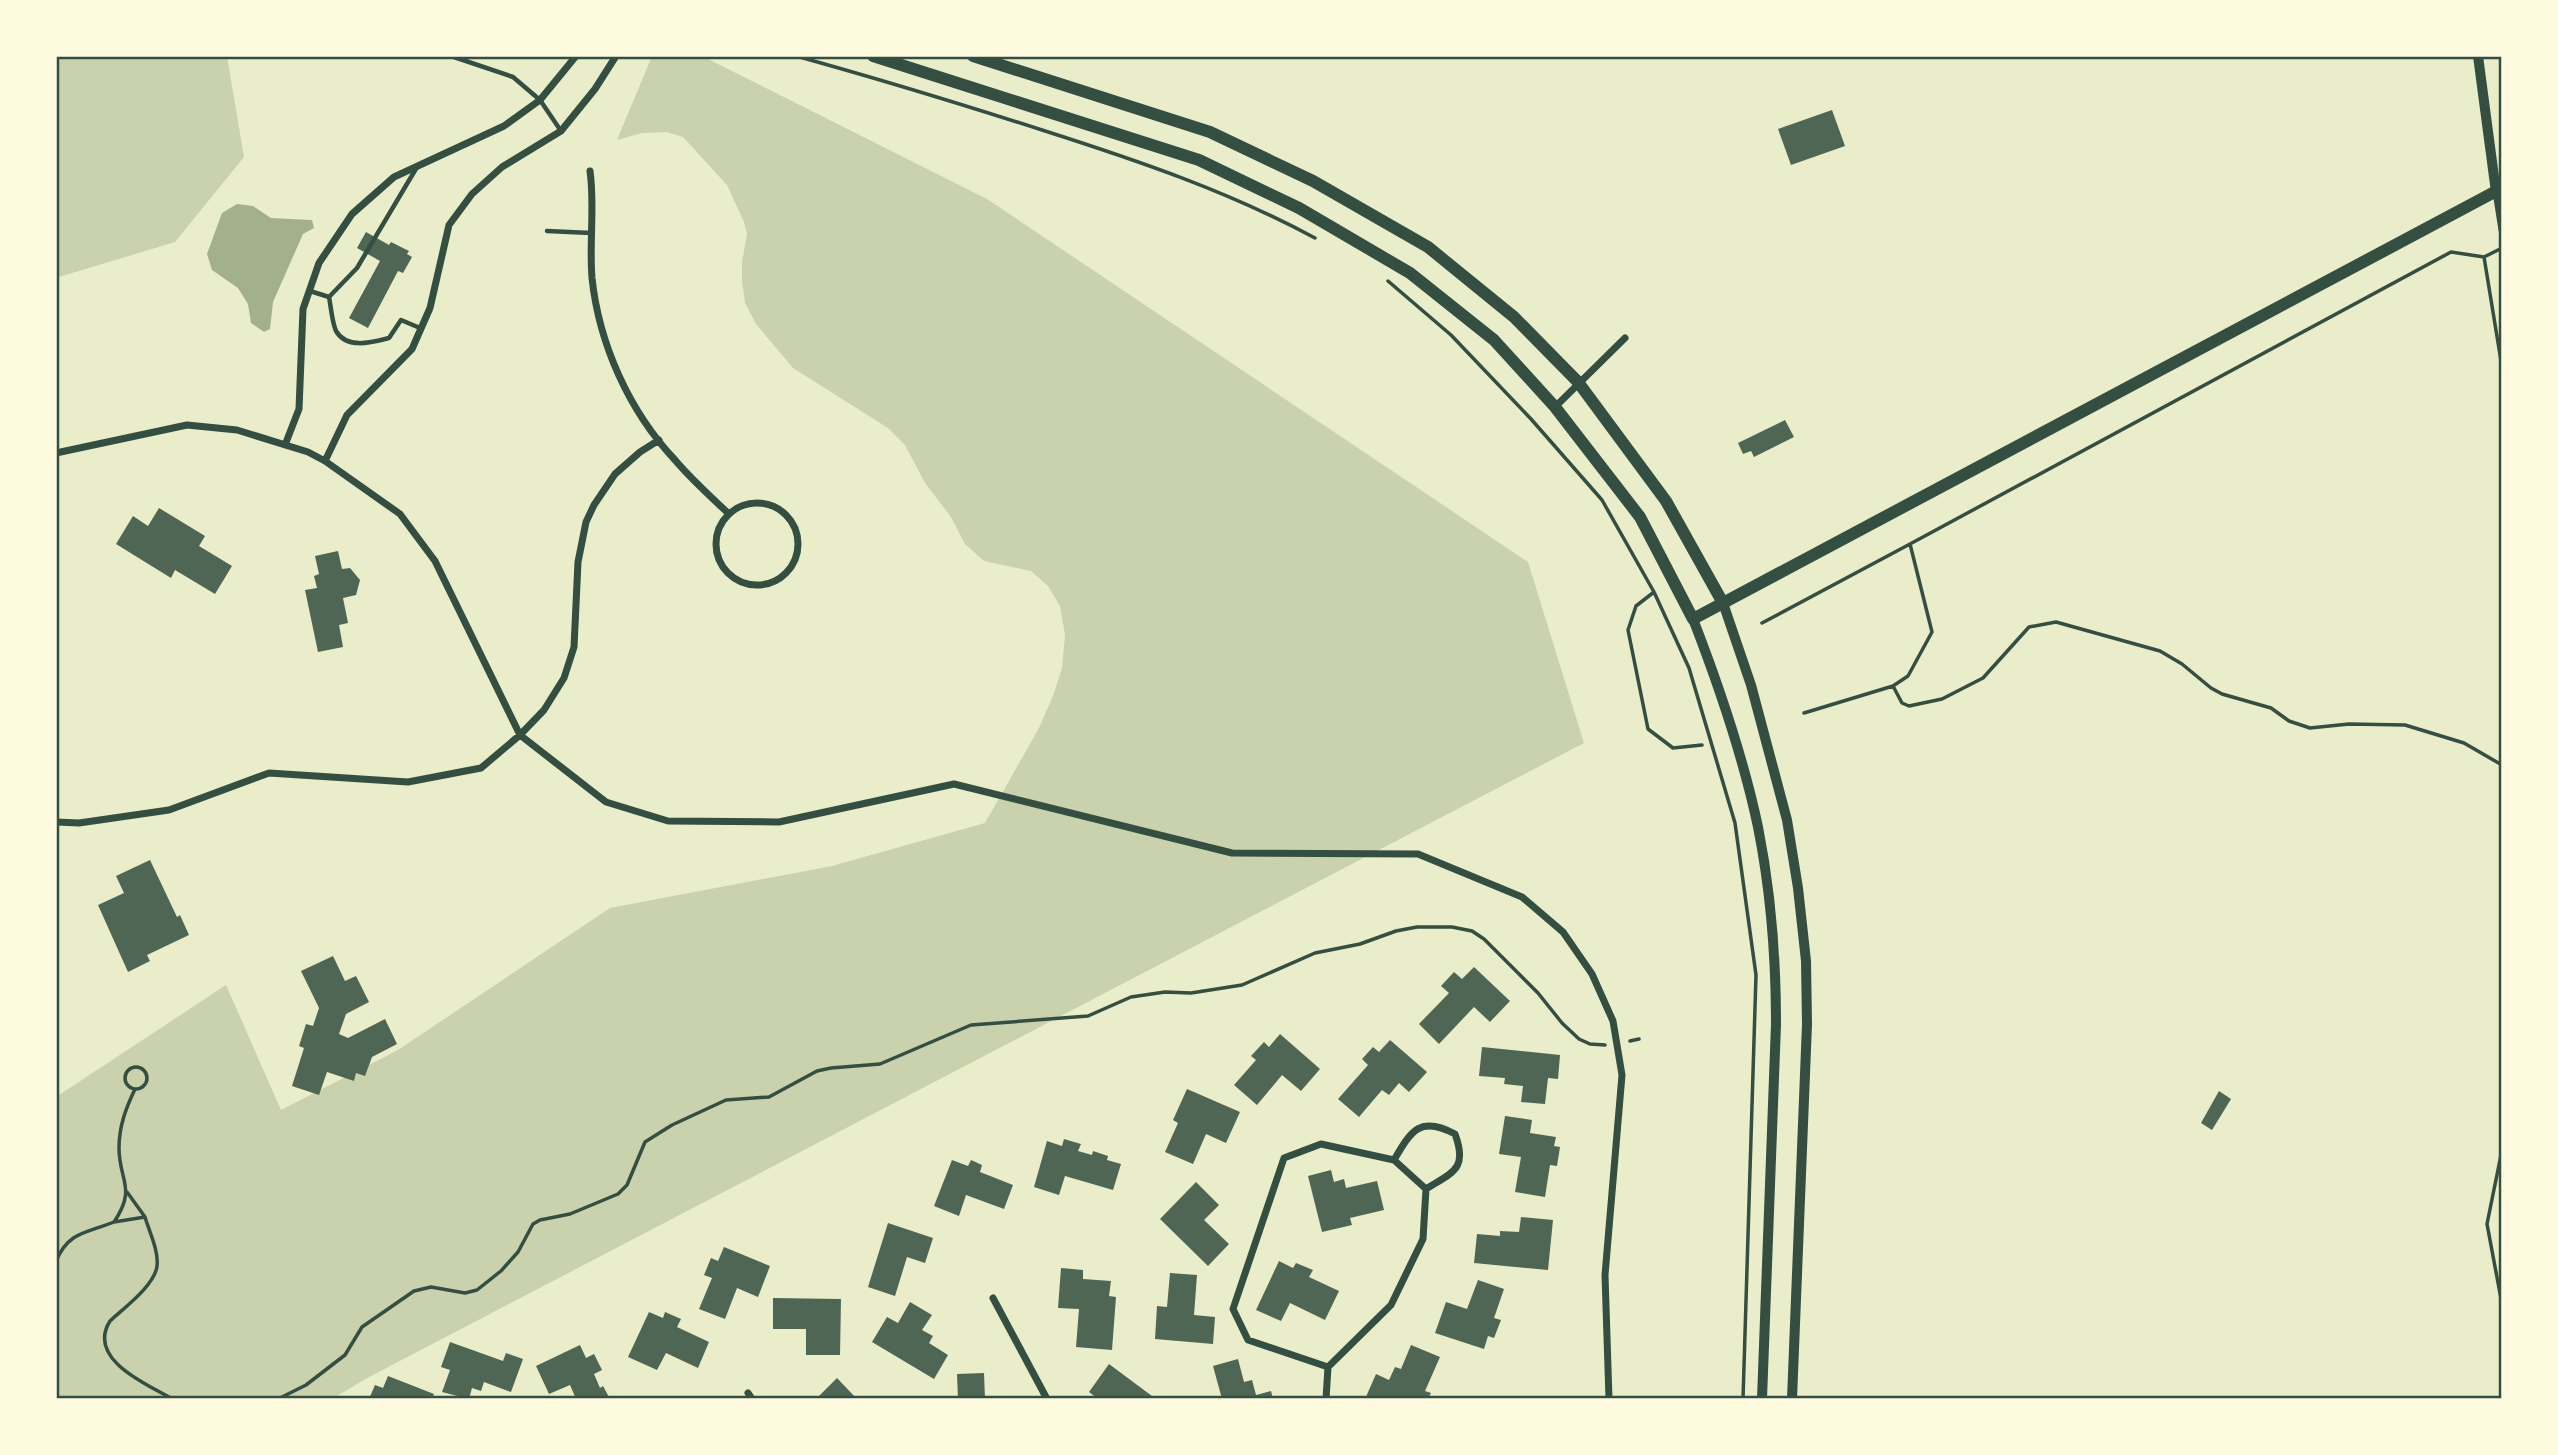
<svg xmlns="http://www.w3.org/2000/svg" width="2558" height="1455" font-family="Figtree,sans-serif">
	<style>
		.green { fill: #cad2ad }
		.water { fill: #a3b18a }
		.building { fill: #4f6655 }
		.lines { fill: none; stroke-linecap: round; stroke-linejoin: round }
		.path { stroke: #344e41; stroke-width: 3.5 }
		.service { stroke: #344e41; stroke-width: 4.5 }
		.minor { stroke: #344e41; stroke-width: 7 }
		.tertiary { stroke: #344e41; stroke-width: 10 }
		.secondary { stroke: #344e41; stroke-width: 12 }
		.neatline { fill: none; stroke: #344e41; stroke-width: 2.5 }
	</style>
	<rect width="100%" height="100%" fill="#e9edc9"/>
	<path class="green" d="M56,56h171l17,101 -69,85 -116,35 -3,-2z
		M652,56h50l285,143 541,363 56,181 -1215,634 -37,22h-276v-302l170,-112 55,125 117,-60 212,-142 222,-42 153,-43 54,-95 14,-32 9,-28 3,-33 -5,-29 -12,-20 -17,-15 -47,-10 -19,-17 -14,-27 -26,-34 -20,-38 -17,-17 -95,-60 -37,-44 -11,-21 -3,-22v-19l5,-28 -3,-12 -17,-37 -44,-48 -16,-5 -25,1 -25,7z"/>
	<path class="water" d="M237,204l16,2 18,12 41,2 2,8 -11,6 -30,68 -3,27 -6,3 -13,-9 -3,-19 -10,-16 -26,-18 -5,-16 15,-41z"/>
	<path class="building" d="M1832,110l13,36 -54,19 -13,-36z
		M366,232l23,13 2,-3 18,9 -2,3 5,3 -9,16 -5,-2 -30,57 -19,-10 31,-57 -23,-13z
		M1785,420l9,17 -40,20 -3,-6 -8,3 -5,-11z
		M159,508l46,28 -6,10 33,20 -17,28 -40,-24 -4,8 -55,-34 17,-28 15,10z
		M338,551l4,18 8,-1 10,12 -4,15 -13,3 5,25 -9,2 4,22 -25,5 -13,-62 12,-2 -3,-12 5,-2 -4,-18z
		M150,860l27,57 3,-2 9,20 -42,20 3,6 -22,11 -30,-67 26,-12 -8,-17z
		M333,956l12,25 11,-5 13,26 -23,12 -7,20 9,4 37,-19 12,25 -25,13 -7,19 -9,-3 -2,8 -27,-9 -8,23 -27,-9 12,-38 -5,-2 7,-22 7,2 6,-18 -18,-37z
		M1474,967l36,34 -20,21 -16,-15 -35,37 -20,-20 30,-31 -8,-7 13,-14 8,7z
		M1280,1034l40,35 -19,22 -19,-16 -25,30 -23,-20 22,-25 -5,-4 13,-14 5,5z
		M1390,1040l37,32 -18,20 -10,-9 -10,12 -7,-5 -23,27 -21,-18 30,-34 -6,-6 11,-12 6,5z
		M1482,1047l78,8 -2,24 -10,-1 -3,26 -24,-2 2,-16 -19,-2 1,-6 -26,-2z
		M1187,1089l53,23 -14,31 -20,-9 -13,30 -28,-12 13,-29 -5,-3z
		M2219,1091l12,8 -19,31 -11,-7z
		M1505,1116l27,4 -2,13 26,4 -2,9 6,1 -3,19 -7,-1 -5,32 -30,-5 6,-35 -22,-3z
		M1064,1139l17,5 -3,7 14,4 1,-4 15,5 -1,4 14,4 -8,26 -48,-14 -6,19 -25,-8 13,-46 15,5z
		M952,1160l16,6 3,-6 11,5 -2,7 33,13 -9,24 -38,-14 -7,21 -25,-10z
		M1331,1170l3,12 10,-3 2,9 31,-7 7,29 -34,8 2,7 -30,7 -14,-56z
		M1196,1182l23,23 -15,15 25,24 -21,22 -48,-47z
		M1521,1217l32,3 -5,50 -74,-7 3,-29 23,2v-5l19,1z
		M888,1223l45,15 -8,25 -18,-6 -12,39 -27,-9z
		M724,1247l46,19 -12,31 -21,-9 -12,31 -26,-10 13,-31 -8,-3 7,-17 7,3z
		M1279,1261l14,7 3,-5 17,7 -4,7 30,14 -14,29 -35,-17 -9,18 -25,-11z
		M1061,1268l22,2v9l28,2 -2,15 7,1 -4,53 -36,-3 3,-38 -21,-1z
		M1170,1273l27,2 -3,40 21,2 -2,27 -58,-5 2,-33 10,1z
		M1478,1280l26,9 -10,29 7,2 -7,18 -6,-2 -4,13 -49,-16 11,-31 21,7z
		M773,1298l68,1 -1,56h-34v-26h-33z
		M910,1302l22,13 -10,15 11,6 -4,7 19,12 -14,24 -62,-37 15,-25 11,6z
		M649,1312l14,6 2,-6 16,7 -4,8 32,15 -11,26 -32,-15 -9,17 -29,-13z
		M450,1342l53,19 3,-8 17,6 -12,33 -27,-10 -3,9 -9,-3 -3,11 -27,-7 8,-22 -9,-3z
		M580,1345l6,13 8,-4 8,16 -8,4 6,14 3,-2 7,13h-34l-6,-14 -21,9 -13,-28z
		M1411,1345l29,12 -15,34 6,2 -3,6h-63l11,-25 13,6 6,-13 6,2z
		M1238,1359l6,23 8,-2 4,15 15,-4 2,8h-51l-9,-33z
		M1109,1364l47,35h-58l-9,-7z
		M984,1373l1,26h-27l-1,-25z
		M388,1376l46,18 -2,5h-63l6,-14 8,3z
		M837,1378l20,21h-41z"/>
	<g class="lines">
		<path class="path" d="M796,56c83,23 165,48 246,74 94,30 186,61 273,108
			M2484,257l18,110
			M1388,281l63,54 80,84 71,81 52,92 35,76 46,155 21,152 -13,424
			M1654,592l-18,14 -8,24 20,99 25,19 29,-3
			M1762,623l148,-79
			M1893,686l9,17 7,3 33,-7 41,-21 46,-51 27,-5 104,29 22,13 29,24 11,6 49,14 18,13 21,7 39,-4 56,1 59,18 38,22
			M1804,713l89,-27 15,-10 24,-44 -22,-88 541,-292 33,5 18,-9
			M1630,1041l9,-2
			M125 1078a11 11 0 1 1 22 0a11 11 0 1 1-22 0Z
			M2502,1150l-15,74 15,80
			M127,1192l18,25 -31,5c23,-34 5,-41 5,-74 0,-22 7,-40 16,-59
			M145,1217c4,14 14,34 12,49 -2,19 -33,42 -47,55 -24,38 37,64 63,78
			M56,1261c13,-30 31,-28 58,-39
			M278,1399l28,-14 39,-30 17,-28 52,-36 17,-4 34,6 12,-3 24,-19 17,-19 15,-28 7,-4 30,-6 48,-20 9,-9 18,-43 27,-17 54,-25 43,-3 48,-26 14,-3 49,-4 91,-39 117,-9 43,-19 34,-5 26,1 51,-8 73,-32 45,-9 36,-13 21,-4h35l20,4 12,8 54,54 24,30 17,16 11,5 15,1"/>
		<path class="service" d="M451,56l62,21 27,23 21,31
			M547,231l44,2
			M310,291l19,6
			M329,297l28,-29 60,-101
			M329,297c2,10 3,25 7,34 11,19 37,11 53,7l12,-18 19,8"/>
		<path class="minor" d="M590,171c5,35 -1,71 2,107 7,66 37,133 83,182 16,19 35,36 53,53
			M2496,192l6,38
			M1555,407l70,-69
			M285,445l14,-36 4,-100 16,-46 33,-49 42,-37 110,-51 36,-26 36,-44
			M56,453l131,-28 50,5 71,22 17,9 75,53 35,47 85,174 86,67 62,19 111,1 175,-38 278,69 186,1 104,43 41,35 29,42 21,47 9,54 -17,200 4,124
			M325,461l22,-46 65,-66 18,-41 19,-83 23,-31 30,-27 59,-36 34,-42 21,-33
			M716 544a41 41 0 1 1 82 0a41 41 0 1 1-82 0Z
			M56,822l23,1 90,-13 100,-37 139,9 73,-14 39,-33 24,-25 20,-32 10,-31 4,-85 8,-40 8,-17 21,-31 25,-22 19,-12
			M1394,1160c17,-29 26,-45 61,-26 13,35 -2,38 -29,55
			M993,1298l54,101
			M748,1393l4,6
			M1326,1399l2,-32 63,-62 32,-66 3,-50 -32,-29 -73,-16 -37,14 -51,151 15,31 80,27"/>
		<path class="tertiary" d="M2478,56l18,136
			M1723,603l28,82 36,135 11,68 8,73 1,63 -15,375
			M1693,619c26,67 50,137 65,208 13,65 18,131 18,197l-14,375"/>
		<path class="secondary" d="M873,56l326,104 100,48 111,65 84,67 61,67 85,110 53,102 809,-431
			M973,56l237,76 103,49 115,66 86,70 64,65 88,119 57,102"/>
	</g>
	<rect width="2558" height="1455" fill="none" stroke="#fefae0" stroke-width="116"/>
	<rect x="58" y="58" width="2442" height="1339" class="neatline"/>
</svg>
